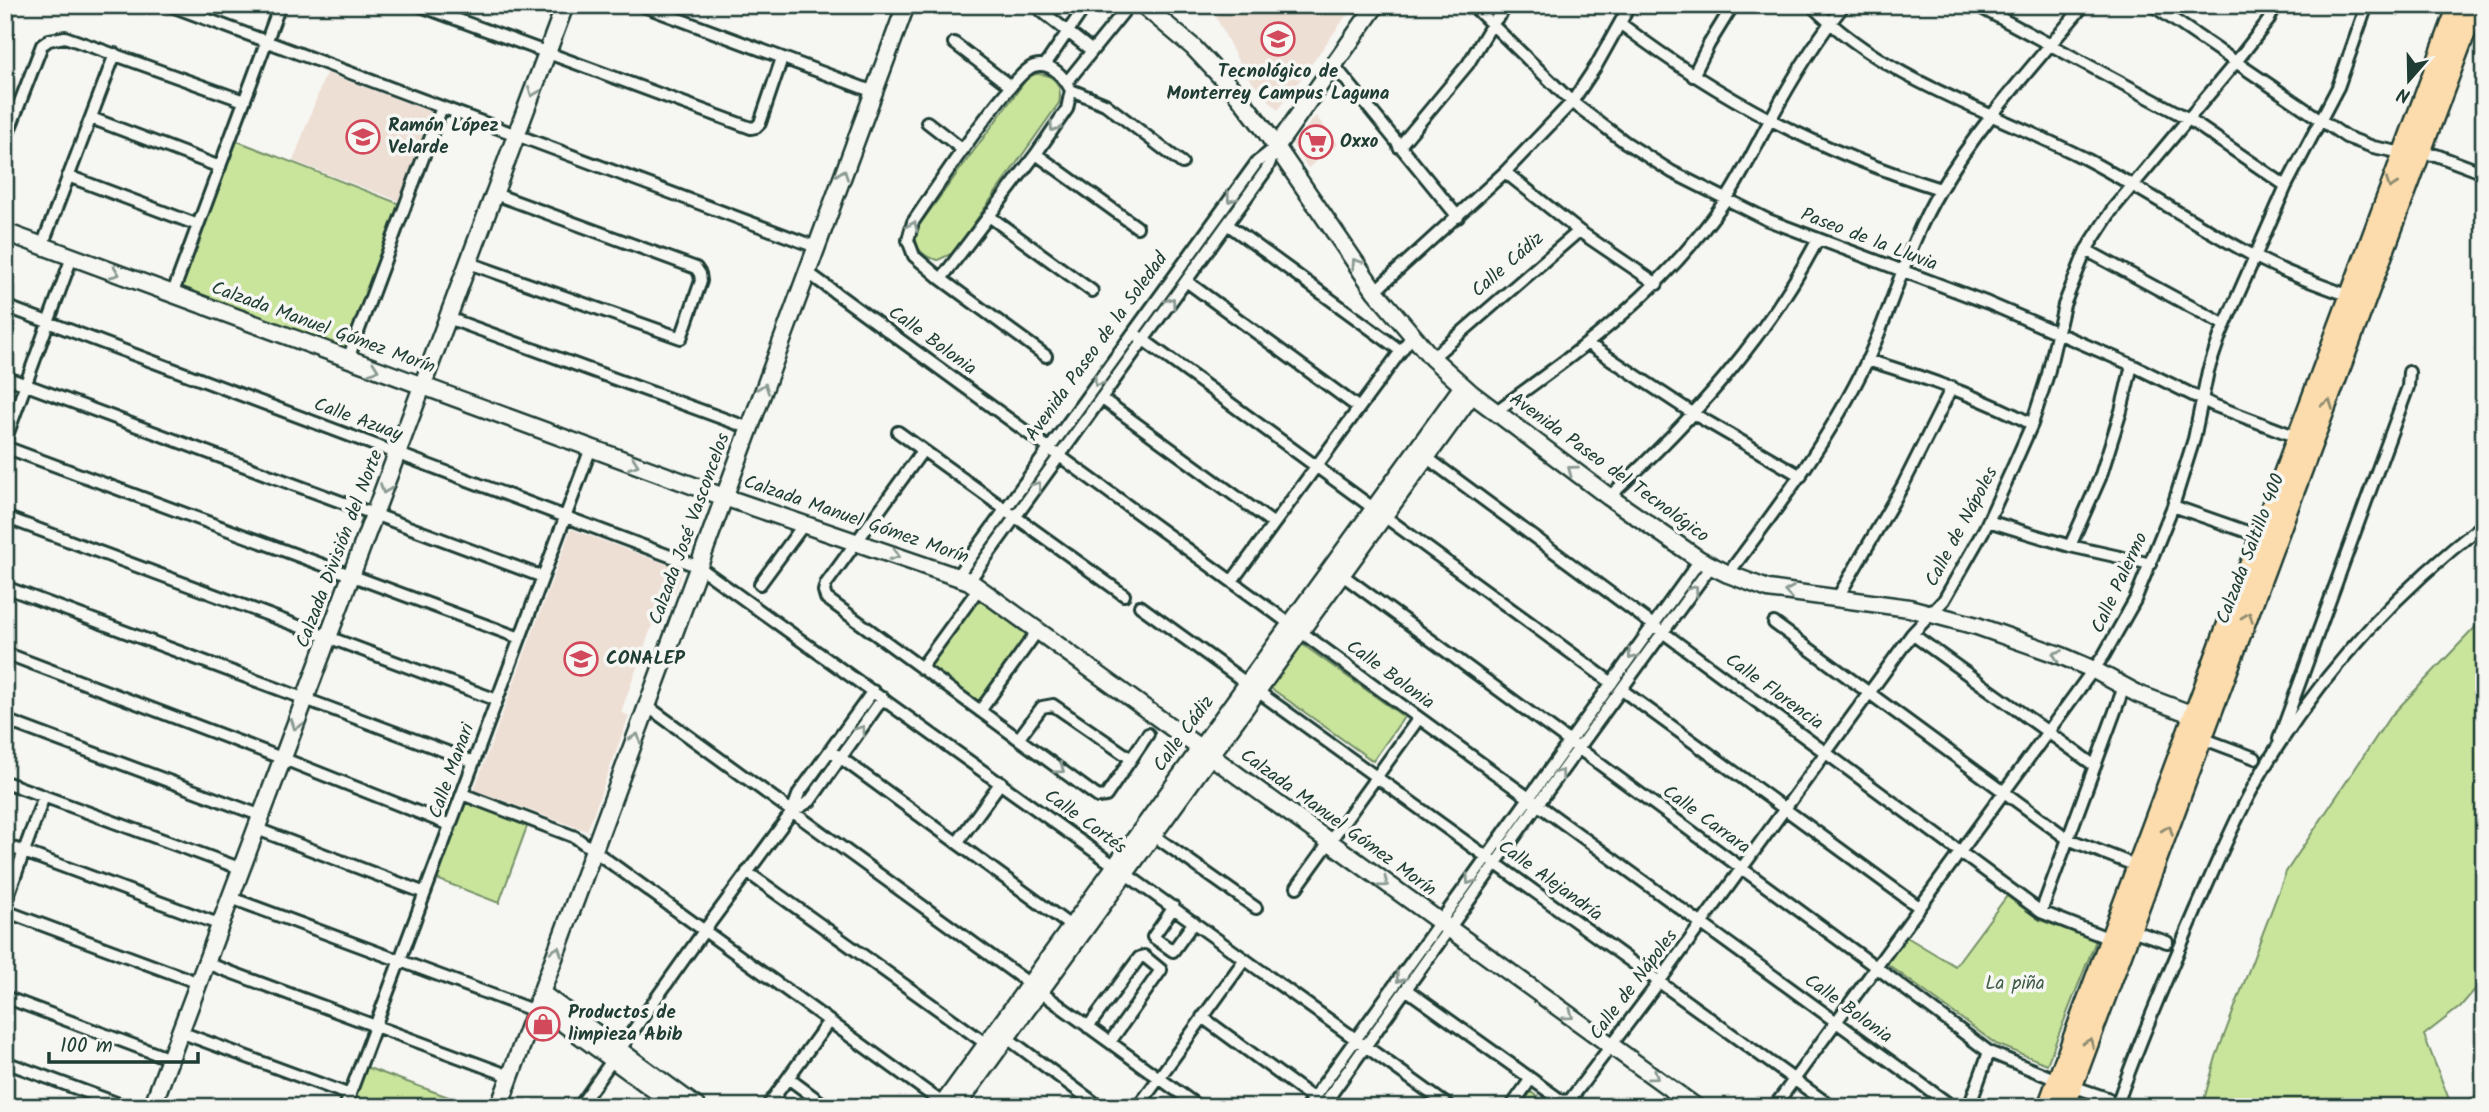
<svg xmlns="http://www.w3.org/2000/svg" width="2489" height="1112" font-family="Kalam,sans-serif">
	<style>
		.built { fill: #eedfd5 }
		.green { fill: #c9e59c; stroke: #749168; stroke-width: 2 }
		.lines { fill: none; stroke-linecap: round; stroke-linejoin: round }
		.street-casing { stroke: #1f3d34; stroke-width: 16 }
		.secondary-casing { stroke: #1f3d34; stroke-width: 21 }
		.primary-casing { stroke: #1f3d34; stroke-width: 23 }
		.street { stroke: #f6f6f2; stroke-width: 10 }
		.secondary { stroke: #f6f6f2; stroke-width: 16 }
		.primary { stroke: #fcdcac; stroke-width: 18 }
		.oneway { stroke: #8a9a93 }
		.oneway2 { stroke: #8e8c70 }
		.labels { text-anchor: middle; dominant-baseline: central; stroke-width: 7; stroke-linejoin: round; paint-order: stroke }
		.poi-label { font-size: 19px; font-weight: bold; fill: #1f3d34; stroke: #f6f6f2; text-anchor: start }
		.street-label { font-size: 19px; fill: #1f3d34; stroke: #f6f6f2 }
		.park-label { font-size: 19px; fill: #415f49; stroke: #f6f6f2 }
	</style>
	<rect width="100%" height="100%" fill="#f6f6f2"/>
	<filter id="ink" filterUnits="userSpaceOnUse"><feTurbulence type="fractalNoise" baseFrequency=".0143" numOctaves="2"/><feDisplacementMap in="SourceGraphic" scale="14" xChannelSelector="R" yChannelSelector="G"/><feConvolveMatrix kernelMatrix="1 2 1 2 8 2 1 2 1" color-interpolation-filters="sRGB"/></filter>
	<g filter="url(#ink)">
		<path class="built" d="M1210,5h144l-76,105 -34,-37z
			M326,73l106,39 -33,89 -106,-40z
			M1316,116l22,28 -30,24 -16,-24z
			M571,529l112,41 -8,23 -14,-5 -6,16 4,2 -38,106 8,4 -42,115 -113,-41z"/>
		<path class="green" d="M1036,74c18,-1 27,12 23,29l-106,150 -15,7c-17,-3 -26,-15 -21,-32l111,-151z
			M237,141l163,63 -54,149 -165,-67z
			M979,591l56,40 -56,76 -55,-40z
			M2484,618v361l-24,28 -36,28 28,72h-250l14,-50 70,-185 103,-154z
			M1299,642l105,75 -31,44 -105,-75z
			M465,798l64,23 -30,82 -65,-25z
			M2007,896l33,24 56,20 -49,124 -51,-20 -110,-81 19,-27 50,30z
			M363,1066l113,41h-128z
			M1531,1092l20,15h-31z
			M2484,1092v15h-31z"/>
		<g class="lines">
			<defs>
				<path id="street" d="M169,5l647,242
					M418,5l333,123 5,-1 4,-4 22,-65
					M641,5l233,87
					M1034,5l58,46
					M1472,5l100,97 53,40 47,30 96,48 220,83 144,62 81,40 84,32
					M1811,5c75,76 178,105 271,152 58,30 112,67 170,98 31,17 65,29 98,41
					M1976,5l211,113 99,68
					M2152,5l194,132 27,10 30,6 33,2 48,18
					M1621,24c100,76 200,128 319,165
					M954,43l56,43
					M1333,64l125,153
					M1045,65l41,-60
					M1693,76l16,-32 24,-39
					M1067,82l62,-77
					M1071,90l34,14 77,59
					M91,118l129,49
					M927,122l36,28
					M5,141l37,-96 7,-5 16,-3 179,64
					M1399,147l69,-83 24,-40 16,-19
					M1036,154l101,73
					M1505,172l74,59 78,53
					M68,176l130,49
					M989,216l103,75
					M1227,224l174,127
					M42,246l73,-192
					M2086,250l139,75
					M469,263l212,75 20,-57 -1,-7 -4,-6 -201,-74
					M807,272l1146,835
					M941,279l95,-125 31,-45 4,-19c-7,-13 -20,-29 -37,-24 -22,6 -103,130 -121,156l-5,18 6,16 27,23 105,77
					M1186,281l173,127
					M1375,291l130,-119 67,-70 24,-36 34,-61
					M172,295l108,-290
					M5,306l694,261 751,540
					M448,318l301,110
					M1134,333l478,350
					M1588,344l106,70 107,62
					M1432,358l147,-127
					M348,359l94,-252
					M1867,360c57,17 112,36 165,64
					M5,377l538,200
					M1101,398l173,126
					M1495,412c91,-66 165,-118 230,-211 17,-25 30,-53 44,-79 22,-41 46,-81 75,-117
					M898,432l226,163
					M5,441l67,-184
					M5,447l515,191
					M923,450l-97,134 -2,7 2,7 272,199 8,-1 42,-62
					M1426,457l615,455 69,27
					M1609,497c81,-75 157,-158 208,-256
					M2173,506l86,30
					M5,517l492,183
					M1988,521l82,25 81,18
					M2070,546l30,-68 21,-67 11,-46
					M1341,574l535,393 113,85 68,28
					M1728,574c51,-68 102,-135 139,-213 26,-56 41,-118 73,-171 40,-67 94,-125 144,-185
					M957,576l300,-414 19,-15
					M969,581l298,-412 8,-19
					M1232,581l180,-245
					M760,584l44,-60
					M5,587l469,175
					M1838,597l65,-112 49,-98
					M1140,606l692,501
					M1774,623l294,216 69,27
					M1912,634l183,132
					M5,653l279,106 166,66
					M921,668l58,-80
					M1622,690l297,217
					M647,706l552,401
					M980,711l58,-81
					M5,720l257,96
					M2199,737l56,21
					M1019,738l23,-31 11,-2 77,53
					M2279,739l129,-352 1,-15
					M830,750l246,180
					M5,782l237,87
					M462,794l113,43 373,270
					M792,812l18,-11 73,-103
					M257,829l168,64
					M1153,835l103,73
					M957,843l44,-61
					M5,845l216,80
					M747,872l245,176
					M1297,887l122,-169
					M231,898l304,113
					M5,904l39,-108
					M1174,907l-21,30 20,14 21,-29
					M5,911l194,72
					M2041,912l83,-225
					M2131,930l36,12
					M206,963l304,113
					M1407,990l155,111 8,-1 89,-118 253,-348 32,-34 41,-72 28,-61 19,-43 16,-50 16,-69 22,-55 26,-40 124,-148 32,-41 8,-16
					M5,997l165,62
					M1202,1017l116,85
					M1088,1027l51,-69 5,-2 17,14 -51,72
					M180,1032l170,63
					M1006,1037l94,70
					M5,1062l122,45
					M788,1078l39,29
					M2072,1086l35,12
					M155,1099l20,8
					M345,1107l246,-659
					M579,1107l125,-176 88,-119 7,-19 74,-102
					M767,1107l62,-86
					M1138,1107l107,-148
					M1307,1107l393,-547
					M1322,1107l216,-303 173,-238
					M1511,1107l19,-27
					M1774,1107l330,-452 31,-55 38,-94 21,-67 14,-68 12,-35 66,-150 52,-99 29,-82
					M1969,1107l20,-55
					M2116,1107c24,-67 52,-132 80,-197 24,-54 47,-111 80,-161 56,-87 126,-162 208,-225"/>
				<path id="secondary" d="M1143,5l50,42 45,48 26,34 111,162 57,67 40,36 137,103 91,63 28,14 40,15 141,19 68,18 85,30 30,13 46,25 66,25
					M1276,147l100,-142
					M5,232l719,265 245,84 727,526
					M541,993l156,114
					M537,1004l141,103
					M152,1107l413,-1102
					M499,1107l407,-1102
					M941,1107l522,-721
					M956,1107l516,-713"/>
				<path id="primary" d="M2047,1107l411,-1102
					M2065,1107l411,-1102"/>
			</defs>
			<use href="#street" class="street-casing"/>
			<use href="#secondary" class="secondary-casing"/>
			<use href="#primary" class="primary-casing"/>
			<use href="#street" class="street"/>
			<use href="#secondary" class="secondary"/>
			<use href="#primary" class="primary"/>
		</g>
		<defs><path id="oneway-chevron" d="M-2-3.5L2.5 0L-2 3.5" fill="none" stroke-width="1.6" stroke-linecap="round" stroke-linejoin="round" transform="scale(1.75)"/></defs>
		<g class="oneway">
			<use href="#oneway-chevron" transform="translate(533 92) rotate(111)"/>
			<use href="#oneway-chevron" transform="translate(1054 127) rotate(124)"/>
			<use href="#oneway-chevron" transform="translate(843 174) rotate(-70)"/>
			<use href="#oneway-chevron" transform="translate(1231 198) rotate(126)"/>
			<use href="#oneway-chevron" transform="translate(913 226) rotate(-66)"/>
			<use href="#oneway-chevron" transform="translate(1356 263) rotate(-124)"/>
			<use href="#oneway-chevron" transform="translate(115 273) rotate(21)"/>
			<use href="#oneway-chevron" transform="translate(1171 302) rotate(-54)"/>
			<use href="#oneway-chevron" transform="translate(374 369) rotate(20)"/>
			<use href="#oneway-chevron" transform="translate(1098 382) rotate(126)"/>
			<use href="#oneway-chevron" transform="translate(764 388) rotate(-70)"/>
			<use href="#oneway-chevron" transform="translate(634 464) rotate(20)"/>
			<use href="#oneway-chevron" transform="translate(1572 470) rotate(-143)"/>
			<use href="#oneway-chevron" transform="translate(1037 486) rotate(-54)"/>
			<use href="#oneway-chevron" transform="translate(385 489) rotate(111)"/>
			<use href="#oneway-chevron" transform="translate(895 555) rotate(19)"/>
			<use href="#oneway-chevron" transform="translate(1694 590) rotate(-54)"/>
			<use href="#oneway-chevron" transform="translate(1789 592) rotate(-171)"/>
			<use href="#oneway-chevron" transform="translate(1632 655) rotate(126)"/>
			<use href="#oneway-chevron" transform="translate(2057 655) rotate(-159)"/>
			<use href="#oneway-chevron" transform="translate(296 725) rotate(111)"/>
			<use href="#oneway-chevron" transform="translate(861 730) rotate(-54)"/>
			<use href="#oneway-chevron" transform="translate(636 738) rotate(-70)"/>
			<use href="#oneway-chevron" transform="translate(1060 769) rotate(36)"/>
			<use href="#oneway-chevron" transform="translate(1560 774) rotate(-54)"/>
			<use href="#oneway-chevron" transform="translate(1470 880) rotate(125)"/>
			<use href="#oneway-chevron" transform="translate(1384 883) rotate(36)"/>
			<use href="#oneway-chevron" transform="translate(557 951) rotate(-70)"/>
			<use href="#oneway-chevron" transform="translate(1400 978) rotate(126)"/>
			<use href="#oneway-chevron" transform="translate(1569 1015) rotate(36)"/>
			<use href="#oneway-chevron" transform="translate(1654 1076) rotate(36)"/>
		</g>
		<g class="oneway2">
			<use href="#oneway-chevron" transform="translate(2391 184) rotate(110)"/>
			<use href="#oneway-chevron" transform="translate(2328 404) rotate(-70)"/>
			<use href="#oneway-chevron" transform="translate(2248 617) rotate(-69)"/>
			<use href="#oneway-chevron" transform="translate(2168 830) rotate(-69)"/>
			<use href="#oneway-chevron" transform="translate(2089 1043) rotate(-69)"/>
		</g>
	</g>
	<defs>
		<symbol id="university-ring" viewBox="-11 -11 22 22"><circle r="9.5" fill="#f6f6f2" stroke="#d1495b" stroke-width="1.5"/><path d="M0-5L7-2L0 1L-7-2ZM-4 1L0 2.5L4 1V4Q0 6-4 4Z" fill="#d1495b"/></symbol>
		<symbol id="school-ring" viewBox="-11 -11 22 22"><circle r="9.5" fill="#f6f6f2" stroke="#d1495b" stroke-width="1.5"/><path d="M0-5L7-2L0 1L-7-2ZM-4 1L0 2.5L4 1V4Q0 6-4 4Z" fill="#d1495b"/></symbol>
		<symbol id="supermarket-ring" viewBox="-11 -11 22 22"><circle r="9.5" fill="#f6f6f2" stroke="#d1495b" stroke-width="1.5"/><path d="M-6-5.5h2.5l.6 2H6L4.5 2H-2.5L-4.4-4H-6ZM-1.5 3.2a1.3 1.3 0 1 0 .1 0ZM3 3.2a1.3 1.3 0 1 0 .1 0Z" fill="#d1495b"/></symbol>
		<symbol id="shop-ring" viewBox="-11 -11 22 22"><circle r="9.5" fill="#f6f6f2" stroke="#d1495b" stroke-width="1.5"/><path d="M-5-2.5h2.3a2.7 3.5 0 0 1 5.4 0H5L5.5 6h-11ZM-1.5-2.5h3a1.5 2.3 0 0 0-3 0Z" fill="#d1495b"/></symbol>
	</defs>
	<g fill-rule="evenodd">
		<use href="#university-ring" x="1259" y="20" width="38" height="38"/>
		<use href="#school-ring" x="344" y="118" width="38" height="38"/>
		<use href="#supermarket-ring" x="1297" y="123" width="38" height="38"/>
		<use href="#school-ring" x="562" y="640" width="38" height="38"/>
		<use href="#shop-ring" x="524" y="1005" width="38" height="38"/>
	</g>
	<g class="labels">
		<g class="poi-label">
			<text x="1278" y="72" text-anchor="middle">Tecnológico de<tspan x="1278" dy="22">Monterrey Campus Laguna</tspan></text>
			<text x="388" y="126">Ramón López<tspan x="388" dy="22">Velarde</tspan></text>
			<text x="1340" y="142">Oxxo</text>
			<text x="606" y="659">CONALEP</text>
			<text x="568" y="1013">Productos de<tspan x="568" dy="22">limpieza Abib</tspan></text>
		</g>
		<g class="street-label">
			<text transform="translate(1869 240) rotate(21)">Paseo de la Lluvia</text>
			<text transform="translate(1508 265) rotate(-41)">Calle Cádiz</text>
			<text transform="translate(323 328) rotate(20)">Calzada Manuel Gómez Morín</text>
			<text transform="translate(932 341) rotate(36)">Calle Bolonia</text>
			<text transform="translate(1097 347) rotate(-54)">Avenida Paseo de la Soledad</text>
			<text transform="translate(358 420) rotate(20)">Calle Azuay</text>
			<text transform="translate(1609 468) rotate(36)">Avenida Paseo del Tecnológico</text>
			<text transform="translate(856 520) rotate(19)">Calzada Manuel Gómez Morín</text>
			<text transform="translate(1962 527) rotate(-62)">Calle de Nápoles</text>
			<text transform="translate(690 529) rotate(-70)">Calzada José Vasconcelos</text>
			<text transform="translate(340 549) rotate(-69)">Calzada División del Norte</text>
			<text transform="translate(2251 549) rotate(-69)">Calzada Saltillo 400</text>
			<text transform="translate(2120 583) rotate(-65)">Calle Palermo</text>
			<text transform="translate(1390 675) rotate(36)">Calle Bolonia</text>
			<text transform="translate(1774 692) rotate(36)">Calle Florencia</text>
			<text transform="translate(1184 734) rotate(-54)">Calle Cádiz</text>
			<text transform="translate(452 771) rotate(-70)">Calle Manari</text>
			<text transform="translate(1706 820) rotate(36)">Calle Carrara</text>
			<text transform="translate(1085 822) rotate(36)">Calle Cortés</text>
			<text transform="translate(1338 823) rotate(36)">Calzada Manuel Gómez Morín</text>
			<text transform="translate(1550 881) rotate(36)">Calle Alejandría</text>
			<text transform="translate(1634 985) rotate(-53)">Calle de Nápoles</text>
			<text transform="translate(1848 1009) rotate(36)">Calle Bolonia</text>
		</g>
		<g class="park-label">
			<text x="2015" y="984">La piña</text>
		</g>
	</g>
	<rect width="2489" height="1112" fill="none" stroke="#f6f6f2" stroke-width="28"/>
	<rect x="14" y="14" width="2461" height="1084" fill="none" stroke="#1f3d34" stroke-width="2.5" filter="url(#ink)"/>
	<g transform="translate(2409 80) rotate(200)" stroke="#f6f6f2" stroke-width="5" paint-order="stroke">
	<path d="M0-5L12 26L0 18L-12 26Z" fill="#1f3d34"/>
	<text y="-10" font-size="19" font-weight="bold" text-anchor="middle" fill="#1f3d34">N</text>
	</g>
	<path d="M49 1052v10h149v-10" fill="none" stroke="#1f3d34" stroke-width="3.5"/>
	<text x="60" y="1052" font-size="21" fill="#1f3d34" stroke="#f6f6f2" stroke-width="5" paint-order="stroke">100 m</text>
</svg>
